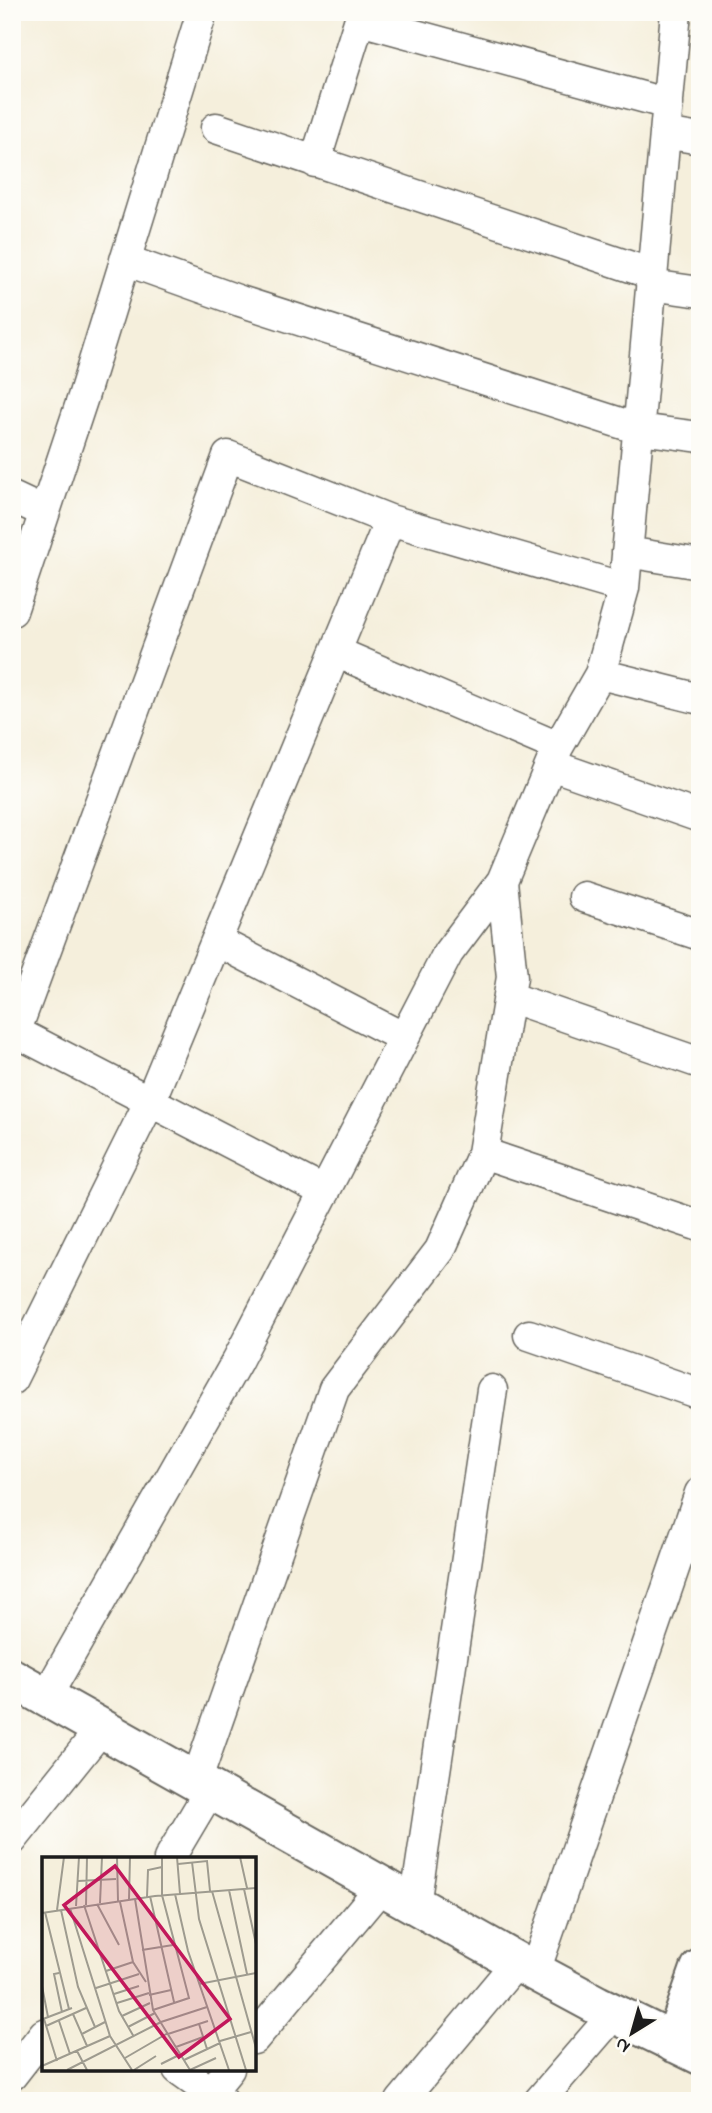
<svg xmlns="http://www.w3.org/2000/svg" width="712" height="2113" font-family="'Indie Flower',sans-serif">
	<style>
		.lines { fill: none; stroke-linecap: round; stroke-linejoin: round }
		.street-casing { stroke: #68665f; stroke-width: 33 }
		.secondary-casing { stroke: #68665f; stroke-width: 42 }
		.street { stroke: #fff; stroke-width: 30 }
		.secondary { stroke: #fff; stroke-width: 38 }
		.inset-road { fill: none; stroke: #9e9b8f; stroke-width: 2 }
		.view { fill: #c2185b; fill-opacity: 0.15; stroke: #c2185b; stroke-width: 3.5 }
		.inset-edge { fill: none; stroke: #1c1c1c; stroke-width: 3.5 }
	</style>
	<rect width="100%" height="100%" fill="#fdfcf7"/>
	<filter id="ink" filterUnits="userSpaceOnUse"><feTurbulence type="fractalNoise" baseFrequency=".0143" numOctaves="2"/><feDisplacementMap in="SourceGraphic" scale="14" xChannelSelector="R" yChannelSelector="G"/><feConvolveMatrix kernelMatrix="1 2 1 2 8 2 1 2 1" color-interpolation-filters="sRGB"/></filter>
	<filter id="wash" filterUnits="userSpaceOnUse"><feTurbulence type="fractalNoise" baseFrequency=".00686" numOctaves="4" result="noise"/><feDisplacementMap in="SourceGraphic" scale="28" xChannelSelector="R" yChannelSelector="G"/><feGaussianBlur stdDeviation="1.57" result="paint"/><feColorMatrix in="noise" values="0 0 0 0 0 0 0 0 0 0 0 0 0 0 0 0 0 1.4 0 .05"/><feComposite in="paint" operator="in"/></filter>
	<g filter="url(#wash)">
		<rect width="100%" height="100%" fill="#f5efdc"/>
	</g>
	<g filter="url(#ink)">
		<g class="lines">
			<defs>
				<path id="street" d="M360,20l308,84
					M216,128l436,146
					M665,133l35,6
					M315,162l47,-150
					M125,260l115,41 399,128 61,8
					M651,285l49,7
					M12,497l32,15
					M627,552l73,12
					M12,611l71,-214 119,-385
					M336,652l222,95
					M600,674l100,25
					M551,765l149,52
					M584,897l116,38
					M217,941l187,97
					M509,997l191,66
					M16,1032l309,160
					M12,1041l216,-585 162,64 234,68
					M483,1153l217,73
					M529,1335l171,59
					M12,1379l138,-278 240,-581
					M46,1697l191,-336 211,-408 54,-72 56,-134 42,-73 24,-86 52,-576
					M196,1782l138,-393 106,-139 43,-97 29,-176 -10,-96
					M12,1840l89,-111
					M169,1859l41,-69
					M415,1905l77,-515
					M535,1971l165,-478
					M254,2039l127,-152
					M178,2069l45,32
					M12,2075l32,-41
					M203,2101l26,-32
					M401,2101l116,-139
					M539,2101l75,-87"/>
				<path id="secondary" d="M12,1678l505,284 80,43 103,50
					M674,2043l26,-74"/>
			</defs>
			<use href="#street" class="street-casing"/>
			<use href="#secondary" class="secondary-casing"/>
			<use href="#street" class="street"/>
			<use href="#secondary" class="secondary"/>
		</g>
	</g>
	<g transform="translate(42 1857)">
		<rect width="214" height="214" fill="#f5efdc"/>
		<path class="inset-road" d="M75,0l1,44M135,0l3,37M198,0l7,31M150,5l7,57 47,151M136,7l29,-3 3,30M36,24l38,-2M202,32l12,55M187,33l18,84M170,34l44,157M133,37l13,57 41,119M108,39l24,106M105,40l1,-27 14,-3M87,42l1,-42M93,42l18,111 37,60 26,-12M78,45l13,60 13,20M58,46l2,-46M55,47l22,41M42,48l35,106 15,26M44,48l1,-48M34,49l3,-49M28,51l40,128 22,34M15,53l7,-53M19,53l17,77 17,40M3,55l24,97M0,56l113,-17 101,-8M100,93l31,-5M64,114l27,-9M17,116l-5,1 8,38M157,127l57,-11M0,129l6,31M54,131l43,-14M72,137l25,-8M107,138l22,-5M75,146l32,-10M111,153l36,-12 -27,-103v-38M31,157l14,32M80,159l28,-13M1,162l29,-11M2,162l13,42M17,164l11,33M157,167l8,25M4,169l40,-18M86,170l27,-14M40,177l23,-12M126,177l40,-13M178,184l31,-9M134,190l27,-10M35,194l10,19M83,201l43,-25M142,203l36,-17M119,207l20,-10M0,209l68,-30M25,213l94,-48 46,-15M92,213l22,-14"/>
		<path class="view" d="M73,9l115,153 -51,38 -115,-152z"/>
		<rect width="214" height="214" class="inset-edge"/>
	</g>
	<rect width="712" height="2113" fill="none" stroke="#fdfcf7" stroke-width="42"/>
	<g transform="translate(632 2033) rotate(217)" stroke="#fdfcf7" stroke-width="5" paint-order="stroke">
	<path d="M0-5L12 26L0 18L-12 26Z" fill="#1c1c1c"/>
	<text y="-10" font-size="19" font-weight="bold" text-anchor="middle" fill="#1c1c1c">N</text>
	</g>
</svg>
